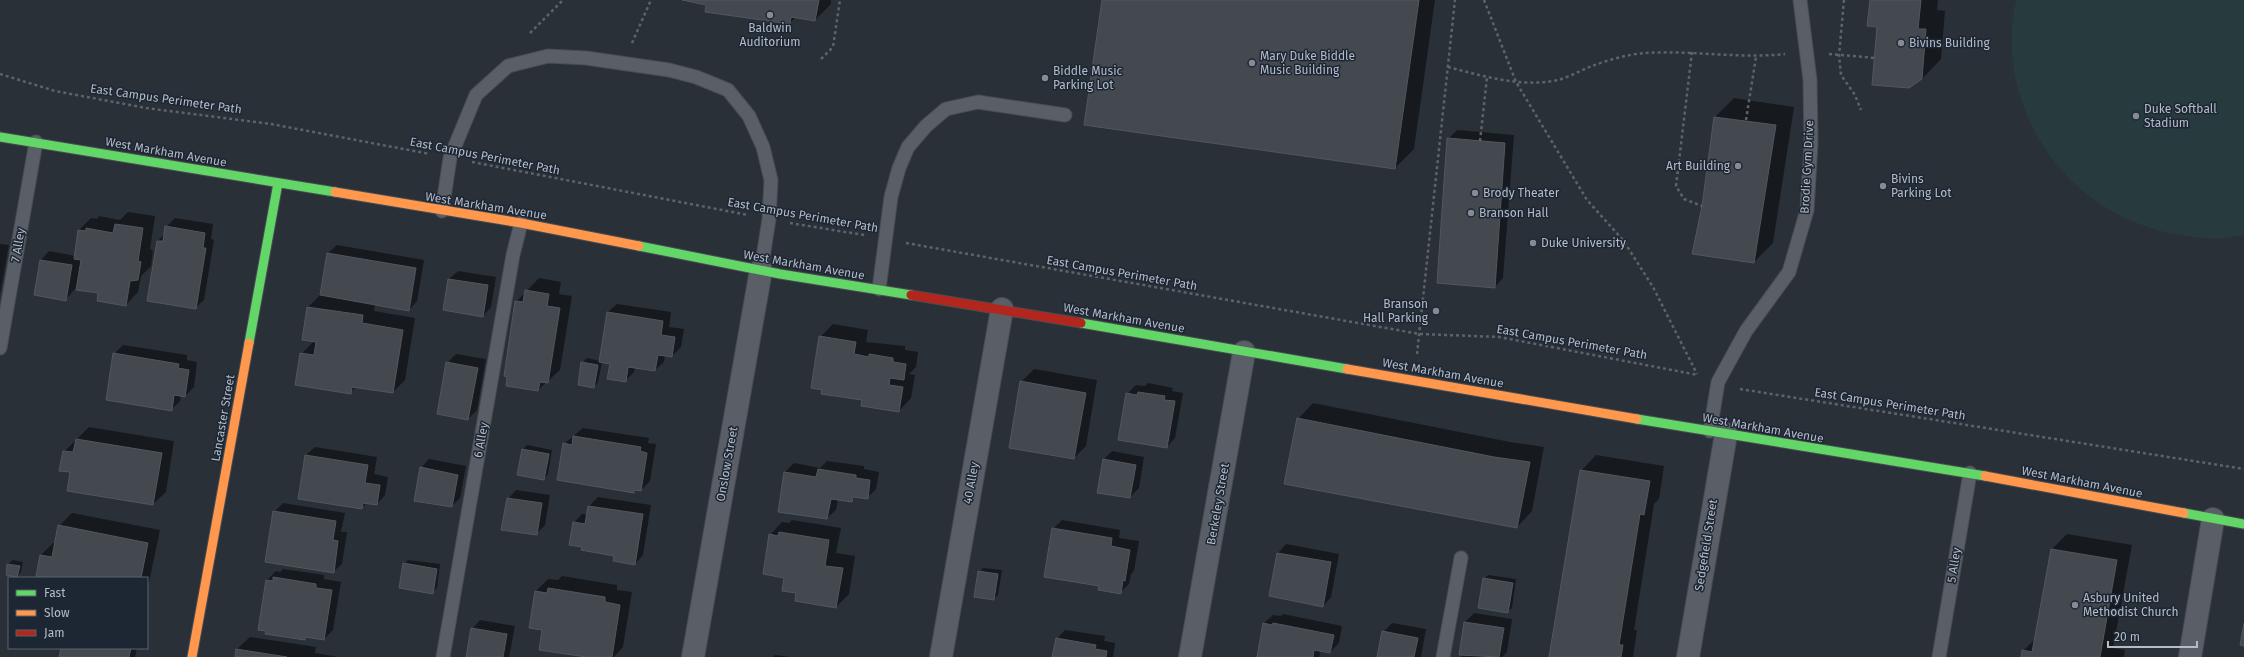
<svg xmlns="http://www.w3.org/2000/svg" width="2244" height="657" font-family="'Fira Sans',sans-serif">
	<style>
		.green { fill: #273a3e }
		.shadow { fill: #0007 }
		.building { fill: #444950; stroke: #52575f }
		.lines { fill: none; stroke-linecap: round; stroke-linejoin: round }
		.lane-casing { stroke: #484c53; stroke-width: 15 }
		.street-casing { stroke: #484c53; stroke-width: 24 }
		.fast-casing { stroke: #484c53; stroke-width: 11 }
		.slow-casing { stroke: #484c53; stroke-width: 11 }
		.jam-casing { stroke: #484c53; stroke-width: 11 }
		.path { stroke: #5d636a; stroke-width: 2.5; stroke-dasharray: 3 3; stroke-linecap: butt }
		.lane { stroke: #5a5e66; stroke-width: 13 }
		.street { stroke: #5a5e66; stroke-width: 22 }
		.fast { stroke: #63d668; stroke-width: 9 }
		.slow { stroke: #ff974d; stroke-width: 9 }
		.jam { stroke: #b3261e; stroke-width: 9 }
		.poi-dot { fill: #848b96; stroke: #1d2633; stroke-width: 1.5 }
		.labels { text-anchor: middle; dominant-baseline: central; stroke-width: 3; stroke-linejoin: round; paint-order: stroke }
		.poi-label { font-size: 12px; fill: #b4bcc9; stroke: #1d2633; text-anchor: start }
		.street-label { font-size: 12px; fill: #b4bcc9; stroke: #1d2633 }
	</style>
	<rect width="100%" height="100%" fill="#2a3038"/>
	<path class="green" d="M2016,0h228v235c-25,6 -50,3 -75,-2 -105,-22 -176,-127 -153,-233z"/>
	<path class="shadow" d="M831,0v4l-16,16 -19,-3 -6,6 -83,-19 -25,-3z
		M1103,0h332l-21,149 -19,19z
		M1870,0h68l-1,10 8,1 -4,48 -19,20 -44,-53z
		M1734,98l60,9 -21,136 -19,19 -51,-56 12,-89z
		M1457,130l57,5 -11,143 -8,9 -47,-148z
		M128,212l27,4 -5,33 3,1 -2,16 -10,10 -3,16 -12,13 -27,-12 -24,-4 -9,10 -25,-39 8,-9 26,5 4,-26 12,-12 6,1 2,-3 21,4z
		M175,218l38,6 -2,15 3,1 -10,60 -9,8 -37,-67 7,-8 1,-6z
		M0,244l9,1 -9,50z
		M337,245l87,15 -7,41 -8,9 -34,-6 -1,7 41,7 -10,62 -12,12 -36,-6 -7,7 -49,-39 13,-13 -11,-2 5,-32 13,-13 7,-41z
		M458,271l38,6 -5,30 -8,9 -34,-37z
		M539,278l22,4 -2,12 13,2 -12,74 -22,20 -30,-14 8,-74z
		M617,304l54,8 -2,15 15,2 -3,18 -9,9 -7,-1 -1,7 -9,8 -20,-3 -1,5 -9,9 -14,-18 -9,-1 -4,20 -4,5 -12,-24 5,-5 13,3 8,-49z
		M833,324l35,6 -2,12 39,4v4l13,2 -2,15 -7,7 6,1 -4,23 -12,13 -36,-12 -43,-62z
		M123,345l64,10v5l10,2 -3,25 -9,9 -4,-1 -1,6 -9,9 -57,-56z
		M456,354l30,5 -9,51 -9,9 -21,-56z
		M1034,369l63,11 -11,66 -12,12 -53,-76z
		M1148,383l25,5 -1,3 11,2 -8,45 -8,9 -40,-53 9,-9 9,1z
		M1313,403l197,39 34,5 -12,64 -15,16 -219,-108z
		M89,427l85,14 -8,51 -13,12 -82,-32 -7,-20z
		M583,428l66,10 -1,5 8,1 -6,37 -9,9 -5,-1 -2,3 -70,-48z
		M527,445l25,5 -4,24 -4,5 -21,-30z
		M315,447l62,10 -3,17 14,3 -3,18 -8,9 -10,-1 -6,5 -55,-53z
		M1112,451l32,6 -5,31 -9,9 -27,-37z
		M1596,455l68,11 -5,33 -5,5 -20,126h3l-4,27h-83l31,-186z
		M429,459l37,7 -6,32 -8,8 -31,-38z
		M827,461l37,5v3l15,3 -3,17 -9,9 -10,-2 -6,5 -13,-2 -2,11 -9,8 -48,-7 6,-39 9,-9 26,5z
		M516,490l34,5 -5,30 -9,9 -28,-35z
		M598,497l53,8 -8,50 -8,9 -20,-9 -32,-9 -9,-23 8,-9 6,1 1,-9z
		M283,503l62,10 -4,19h6l-5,32 -9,8 -59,-60z
		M72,513l88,17 -11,52 -2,2v-6h-95l-11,-23 12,-12h3l3,-17z
		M792,520l49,8 -5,25 19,3 -6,38 -13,13 -38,-15 -13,-15 -15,-42 12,-13 7,1z
		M1062,520l58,10 -1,8 20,3 -5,30 -3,3 -2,10 -8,8 -21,-7 -47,-56z
		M2067,534l65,11 -19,103 12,2 -1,7h-102l1,-6 13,-13 16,-89z
		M1286,544l53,10 -8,43 -8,9 -45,-53z
		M13,560l10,2 -2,10 -4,4 -9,-12z
		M408,560l32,4 -3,24 -5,4 -28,-28z
		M983,568l19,2 -4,25 -4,4 -15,-27z
		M283,569l41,6v4l17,3 -8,48 -9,9 -17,-3 -3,3 -45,-10 8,-49 9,-9 4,1z
		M1488,575l28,4 -4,29 -5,4 -23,-33z
		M562,576l55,9v5l15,2 -9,55 -9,10h-21l-50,-27 -13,-2 6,-37 12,-12 10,1z
		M1474,613l38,6 -5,33 -5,5h-41l2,-2h-3l5,-33z
		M1283,614l59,12 -3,17 -9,9 -9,-2 -2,7h-61l6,-34 9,-8 8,1z
		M480,620l35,6 -6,31h-42l5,-28z
		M1392,623l34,6 -5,28h-42l4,-25z
		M1065,630l40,6 -1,5 11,2 -2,14h-60l4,-18z
		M250,637l66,10 -1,6 23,4h-102l1,-8z
		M62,648h75l-2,9h-75z
		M775,655l15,2h-17z"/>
	<path class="building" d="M682,0h137l-4,21 -24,-4 -1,7 -85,-12 1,-7z
		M1102,0h317l-24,169 -311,-44z
		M1870,0h51l-3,29h8l-4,50 -13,9 -37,-3 5,-58 -10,-1z
		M1714,117l62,8 -22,138 -62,-9 10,-48z
		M1447,138l58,5 -10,145 -58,-5z
		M115,224l28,4 -5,33 3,1 -3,18 -8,1 -4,25 -29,-5 1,-8 -22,-3 5,-30 -7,-1 4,-29 8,1v-3l27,5z
		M165,226l40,7 -2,15h3l-10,61 -49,-8 10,-60h6z
		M327,253l89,15 -7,43 -89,-16z
		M40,260l32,5 -6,36 -32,-6z
		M448,279l40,6 -5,32 -40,-7z
		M525,290l24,4 -2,12 13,2 -12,75 -8,-1 -2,9 -32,-5 1,-9 -3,-1 11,-75 8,1z
		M307,307l56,8 -1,8 41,7 -10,63 -41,-6 -1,7 -56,-9 5,-32 14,2 2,-13 -14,-2z
		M607,312l56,9 -2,14 14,2 -3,20 -14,-2 -3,16 -27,-4 -2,15 -19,-3 3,-15 -11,-2z
		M819,336l37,6 -2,12 15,3v-3l24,4v4l13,2 -2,16 -14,-2 -1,7 14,2 -4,25 -38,-6 1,-6 -41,-6 1,-4 -11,-2z
		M113,353l66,11 -1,4 11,2 -4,27 -11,-2 -2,16 -66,-11z
		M446,362l32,6 -10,52 -31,-6z
		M581,362l17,3 -4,23 -16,-3z
		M1020,381l66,12 -12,66 -65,-11z
		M1138,392l27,4 -1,4 11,1 -8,47 -49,-8 8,-47 11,2z
		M1297,418l197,39 36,5 -13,66 -233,-44z
		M573,436l68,11 -1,4 7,2 -6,38 -7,-1v3l-77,-13 6,-37 9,2z
		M76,439l86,14 -9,52 -86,-14 3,-19 -11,-1 4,-20 10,1z
		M522,449l27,5 -5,26 -27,-5z
		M305,455l63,10 -3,18 15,2 -3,20 -14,-2 -1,6 -64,-10z
		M1103,459l33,6 -6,33 -33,-5z
		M420,467l38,8 -6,32 -38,-6z
		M818,469l38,6v3l14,2 -2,19 -15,-2 -1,5 -21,-3 -4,20 -49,-7 6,-40 32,5z
		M1580,470l70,11 -6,34 -4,-1 -21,131h4l-2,12h-72z
		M507,498l35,5 -5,32 -36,-5z
		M588,506l55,8 -8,51 -22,-4 1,-5 -33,-6 1,-3 -13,-2 4,-23 12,2z
		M273,511l63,10 -3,19 5,1 -4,32 -69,-11z
		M58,525l90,18 -7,35h-94l-11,-2 4,-21 12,2z
		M1052,528l60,10 -1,8 19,4 -5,31 -2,-1 -2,14 -23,-4 1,-4 -55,-9z
		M779,532l50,8 -4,26 18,2 -7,40 -41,-7 1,-8 -14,-2 2,-13 -21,-4 6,-40 9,2z
		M2051,549l66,11 -17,97h-79l1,-7 10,2z
		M1277,553l54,9 -8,45 -54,-11z
		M403,563l34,6 -4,25 -34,-6z
		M7,564l13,2 -3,11 -11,-2z
		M978,571l20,3 -4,26 -20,-3z
		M273,577l43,7v4l16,2 -8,50 -19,-3v3l-40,-6 1,-3 -8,-1 8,-50 7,1z
		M1483,578l30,5 -5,30 -30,-5z
		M548,588l57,9v5l15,3 -8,52h-26l-47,-7 3,-20 -13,-2 6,-37 12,2z
		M1464,622l40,6 -5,29 -40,-2z
		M1263,623l9,2 1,-2 61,12 -4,18 -16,-3 -1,7h-56z
		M2244,623v23l-4,-1z
		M471,628l36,6 -4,23h-37z
		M1382,631l36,7 -4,19h-37z
		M1056,638l40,7 -1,4 12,2 -1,6h-54z
		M61,648h70l-2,9h-70z
		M236,649l51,8h-52z"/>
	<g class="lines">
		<defs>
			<path id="lane" d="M442,211l8,-53 26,-63 32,-29 40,-10 38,2 83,12 27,7 32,13 21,26 14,31 8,33 -2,39 -8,51
				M879,289l12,-92 8,-29 9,-21 18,-21 20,-17 32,-7 87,13
				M0,348l36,-206
				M1710,431l8,-49 28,-51 43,-59 18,-62 4,-66 -1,-64 -10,-80
				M443,657l70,-402 8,-32
				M1443,657l18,-99
				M1939,657l31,-184"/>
			<path id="street" d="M693,657l68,-387
				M941,657l61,-348
				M1190,657l54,-305
				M1688,657l38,-223
				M2190,657l23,-138"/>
			<path id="fast" d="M0,137l335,55
				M639,246l141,28 131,21
				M1081,323l266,46
				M249,343l29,-160
				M1637,419l348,57
				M2184,513l60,11"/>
			<path id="slow" d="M335,192l186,31 118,23
				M1347,369l290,50
				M1985,476l199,37
				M192,657l57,-314"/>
			<path id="jam" d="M911,295l170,28"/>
		</defs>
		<use href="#lane" class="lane-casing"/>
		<use href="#street" class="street-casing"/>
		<use href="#fast" class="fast-casing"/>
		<use href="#slow" class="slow-casing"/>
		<use href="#jam" class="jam-casing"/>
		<path class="path" d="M1484,0l32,82 71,118 36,40 30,47 44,87
			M1844,0l-5,55 2,20 14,20 6,15
			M530,33l33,-33
			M632,43l19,-43
			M1692,52l-16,134 8,13 18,7
			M1829,54l46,4
			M821,59l12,-12 7,-47
			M1448,67c35,9 73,21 110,13 12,-3 23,-10 34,-14 16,-6 37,-12 53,-13 47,-3 93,6 140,1
			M0,74l55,17 91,17 125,16 159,30
			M1746,120l10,-63
			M1480,141l7,-64
			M472,162l276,53
			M790,223l74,12
			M906,243l514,91 79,3 199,38
			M1417,354l38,-354
			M1740,389l504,80"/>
		<use href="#lane" class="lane"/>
		<use href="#street" class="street"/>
		<use href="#fast" class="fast"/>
		<use href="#slow" class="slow"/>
		<use href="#jam" class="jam"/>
	</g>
	<g class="poi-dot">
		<circle cx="770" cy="15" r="4"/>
		<circle cx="1901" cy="43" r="4"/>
		<circle cx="1252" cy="63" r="4"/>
		<circle cx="1045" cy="78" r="4"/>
		<circle cx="2136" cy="116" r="4"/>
		<circle cx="1738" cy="166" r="4"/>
		<circle cx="1883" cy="186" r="4"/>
		<circle cx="1475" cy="193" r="4"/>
		<circle cx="1471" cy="213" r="4"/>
		<circle cx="1533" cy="243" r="4"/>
		<circle cx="1436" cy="311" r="4"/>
		<circle cx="2075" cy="605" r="4"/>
	</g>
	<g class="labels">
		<g class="poi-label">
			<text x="770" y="28" text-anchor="middle">Baldwin<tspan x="770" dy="14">Auditorium</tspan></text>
			<text x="1909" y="43">Bivins Building</text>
			<text x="1260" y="56">Mary Duke Biddle<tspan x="1260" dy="14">Music Building</tspan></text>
			<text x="1053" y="71">Biddle Music<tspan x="1053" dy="14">Parking Lot</tspan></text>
			<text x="2144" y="109">Duke Softball<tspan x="2144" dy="14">Stadium</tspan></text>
			<text x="1730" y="166" text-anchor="end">Art Building</text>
			<text x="1891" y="179">Bivins<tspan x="1891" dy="14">Parking Lot</tspan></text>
			<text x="1483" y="193">Brody Theater</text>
			<text x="1479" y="213">Branson Hall</text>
			<text x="1541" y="243">Duke University</text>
			<text x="1428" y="304" text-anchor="end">Branson<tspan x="1428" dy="14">Hall Parking</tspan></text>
			<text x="2083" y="598">Asbury United<tspan x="2083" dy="14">Methodist Church</tspan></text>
		</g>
		<g class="street-label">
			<text transform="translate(166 99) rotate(8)">East Campus Perimeter Path</text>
			<text transform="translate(166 152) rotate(10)">West Markham Avenue</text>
			<text transform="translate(485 156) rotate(11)">East Campus Perimeter Path</text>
			<text transform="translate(1807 167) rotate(-87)">Brodie Gym Drive</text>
			<text transform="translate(486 206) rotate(9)">West Markham Avenue</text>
			<text transform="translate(803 215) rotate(10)">East Campus Perimeter Path</text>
			<text transform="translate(18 245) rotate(-80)">7 Alley</text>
			<text transform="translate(804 265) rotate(10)">West Markham Avenue</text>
			<text transform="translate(1122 273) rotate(10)">East Campus Perimeter Path</text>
			<text transform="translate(1124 318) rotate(10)">West Markham Avenue</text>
			<text transform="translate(1572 342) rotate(10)">East Campus Perimeter Path</text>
			<text transform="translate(1443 373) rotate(10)">West Markham Avenue</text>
			<text transform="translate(1890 404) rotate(9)">East Campus Perimeter Path</text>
			<text transform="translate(223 418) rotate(-80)">Lancaster Street</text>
			<text transform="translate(1763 428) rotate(10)">West Markham Avenue</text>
			<text transform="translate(481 440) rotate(-80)">6 Alley</text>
			<text transform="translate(727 464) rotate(-80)">Onslow Street</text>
			<text transform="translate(2082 482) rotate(11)">West Markham Avenue</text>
			<text transform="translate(971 483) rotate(-80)">40 Alley</text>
			<text transform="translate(1218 504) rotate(-80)">Berkeley Street</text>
			<text transform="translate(1706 545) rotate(-81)">Sedgefield Street</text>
			<text transform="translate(1954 565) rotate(-81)">5 Alley</text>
		</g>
	</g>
	<rect x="8" y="577" width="140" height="72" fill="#1d2633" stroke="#59626f"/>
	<rect x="16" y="590" width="20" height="6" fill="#63d668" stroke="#59626f"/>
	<text x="44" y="597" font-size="12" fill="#b4bcc9">Fast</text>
	<rect x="16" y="610" width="20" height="6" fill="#ff974d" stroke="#59626f"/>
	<text x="44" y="617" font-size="12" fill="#b4bcc9">Slow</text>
	<rect x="16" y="630" width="20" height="6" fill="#b3261e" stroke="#59626f"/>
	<text x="44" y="637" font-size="12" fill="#b4bcc9">Jam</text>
	<path d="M2108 641v6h89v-6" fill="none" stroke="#b4bcc9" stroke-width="2"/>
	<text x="2114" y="641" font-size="12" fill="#b4bcc9" stroke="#1d2633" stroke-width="3" paint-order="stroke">20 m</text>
</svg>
